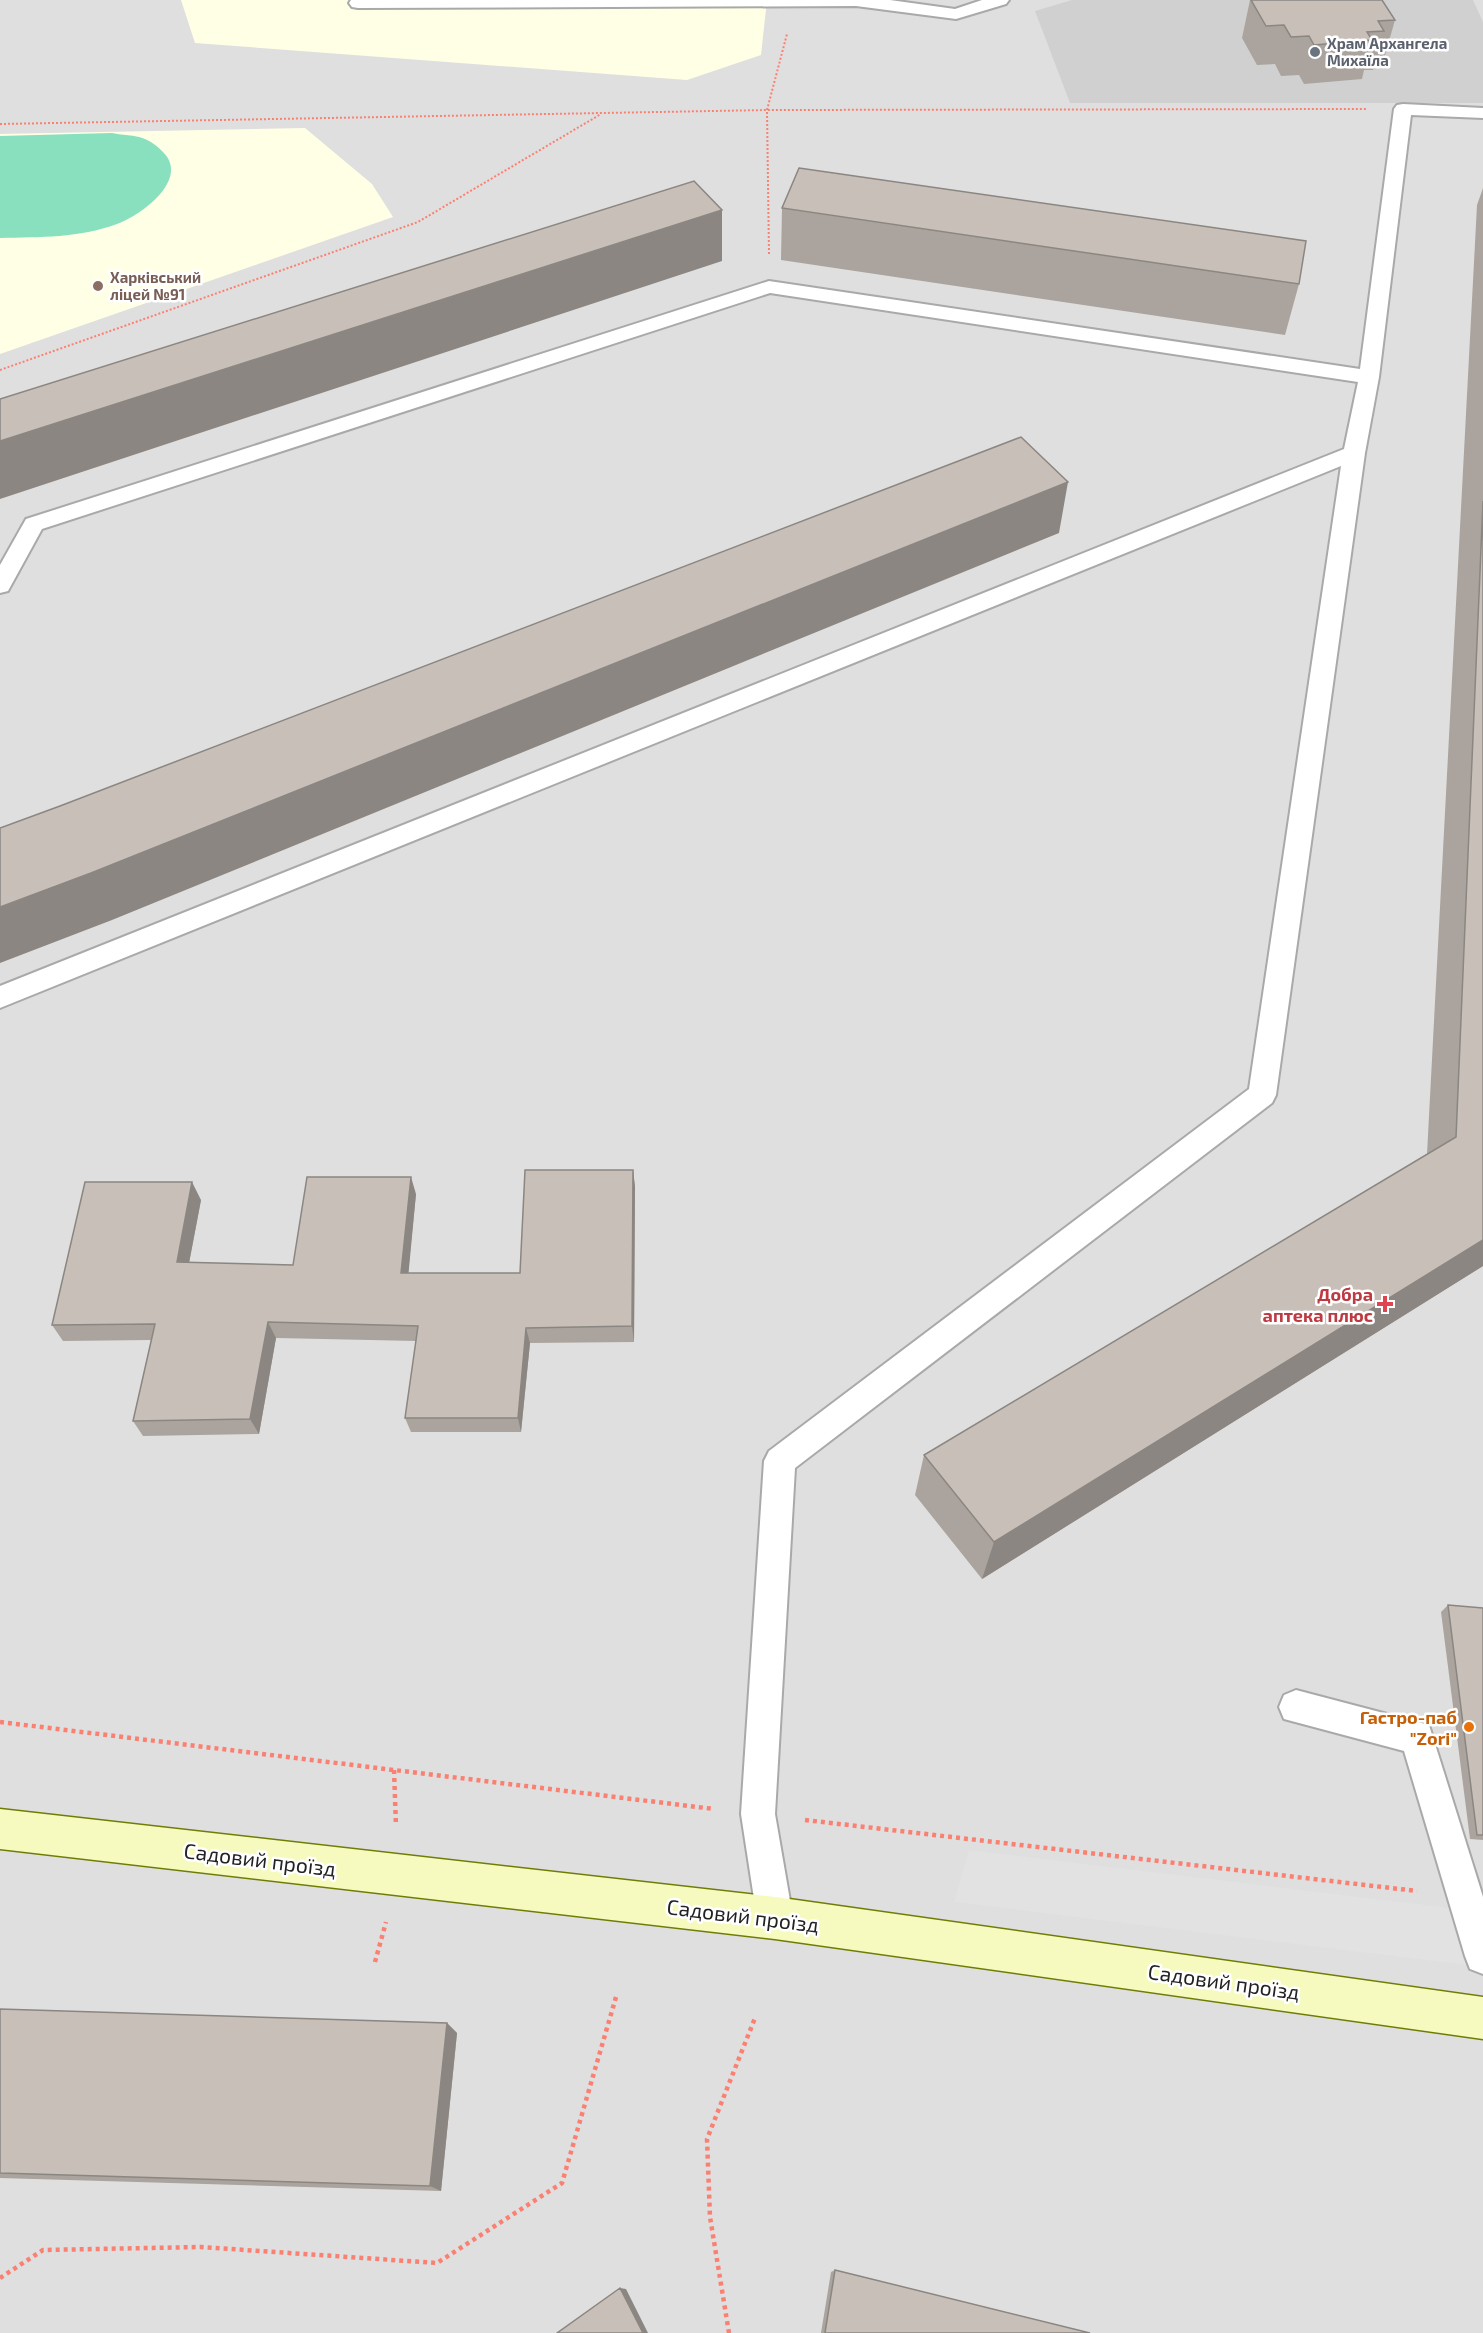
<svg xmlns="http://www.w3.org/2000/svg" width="1483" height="2333" font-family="'Exo 2',sans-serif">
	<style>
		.residential { fill: #e0dfdf }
		.education { fill: #ffffe5 }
		.religious { fill: #d0d0d0 }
		.pitch { fill: #88e0be }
		.parking { fill: #e2e2e2 }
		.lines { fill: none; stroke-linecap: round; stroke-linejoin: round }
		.lane-casing { stroke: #a9a9a9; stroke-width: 4 }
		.secondary-casing { stroke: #707d05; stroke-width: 3 }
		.path-far1 { stroke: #fa8072; stroke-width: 2; stroke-dasharray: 2 2; stroke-linecap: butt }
		.path { stroke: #fa8072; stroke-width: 4.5; stroke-dasharray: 4 4; stroke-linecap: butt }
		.lane { fill: #fff; fill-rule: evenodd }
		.secondary { fill: #f7fabf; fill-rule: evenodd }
		.wall { fill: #aba49e }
		.shaded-wall { fill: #8b8681 }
		.building { fill: #c7bfb8; stroke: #8b8681; stroke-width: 1.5 }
		.worship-dot { fill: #6b7280; stroke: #fff; stroke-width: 2 }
		.education-dot { fill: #8d6e63; stroke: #fff; stroke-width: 2 }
		.health-dot { fill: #e0444e; stroke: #fff; stroke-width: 2 }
		.food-dot { fill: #e8710a; stroke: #fff; stroke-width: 2 }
		.labels { text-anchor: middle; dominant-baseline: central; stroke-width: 5; stroke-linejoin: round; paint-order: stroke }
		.far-worship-label { font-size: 15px; font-weight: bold; fill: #5b616d; stroke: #fff; text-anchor: start }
		.far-education-label { font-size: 15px; font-weight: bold; fill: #785e54; stroke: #fff; text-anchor: start }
		.health-label { font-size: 18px; font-weight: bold; fill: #be3a42; stroke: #fff; text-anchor: end }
		.food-label { font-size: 18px; font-weight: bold; fill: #c56008; stroke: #fff; text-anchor: end }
		.near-street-label { font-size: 21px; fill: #222; stroke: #fff }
	</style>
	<rect width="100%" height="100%" fill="#f2efe9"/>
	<path class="residential" d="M0,0h1483v2333h-1483z"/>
	<path class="education" d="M181,0h586l-6,55 -74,25 -492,-37z
		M305,128l67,56 21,33 -393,137v-220z"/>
	<path class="religious" d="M1072,0h401l10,22v81h-413l-35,-92z"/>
	<path class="pitch" d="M112,133c9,2 19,2 27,4 9,2 17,8 23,14 30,28 -22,65 -45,73 -38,14 -77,13 -117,14v-102z"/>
	<path class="parking" d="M969,1850l514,62v55l-529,-65z"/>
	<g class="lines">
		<defs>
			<path id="lane" d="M351,0h539l65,9 27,-9h27l-3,4 -50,15 -100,-13 -498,2 -6,-1 -3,-4z
				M1403,104l80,4v10l-72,-3 -32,262 -14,76 -89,642 -4,8 -477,365 -20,346 18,104 -5,13 -13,5 -13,-5 -5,-13 -16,-104 23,-353 5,-10 480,-362 92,-623 -1341,542v-22l1344,-537 14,-67 -588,-89 -728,236 -34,62 -8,2v-28l26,-46 743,-238 591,88 34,-260 3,-4z
				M1296,1690l133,35 54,172v77l-13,-5 -5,-13 -61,-205 -120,-32 -5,-12 5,-12z"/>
			<path id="secondary" d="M0,1809l775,88 708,100v42l-708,-100 -775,-90z"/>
		</defs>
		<use href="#lane" class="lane-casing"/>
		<use href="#secondary" class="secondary-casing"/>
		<path class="path-far1" d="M0,124l767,-14 599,-1
			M769,254l-2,-144 20,-76
			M0,370l418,-148 183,-108"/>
		<path class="path" d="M0,1722l714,87
			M394,1770l2,56
			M805,1820l612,71
			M375,1962l11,-40
			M0,2278l43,-28 158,-3 236,16 125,-80 54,-186
			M729,2333l-19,-116 -3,-78 48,-121"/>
		<use href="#lane" class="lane"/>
		<use href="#secondary" class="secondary"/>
	</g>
	<path class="wall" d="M1250,0h132l13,20 -11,39 -8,1 -3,10h-9l-2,9 -58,5 -5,-9 -18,1 -6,-12 -18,1 -15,-27z
		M1483,188v1078l-501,313 -67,-84 9,-40 503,-301 50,-949z
		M782,208l517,76 -14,51 -504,-75z
		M633,1170l2,17 -1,155 -104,1 -9,89h-110l-6,-14 11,-77 -140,-3 -17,96 -116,2 -10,-15 18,-81 -88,1 -11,-16 149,-125 -12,63 104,2 123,-71 -8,79h112z
		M1448,1605l35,3v232l-13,-1 -29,-227z
		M0,2009l447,14 10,10 -16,158 -441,-13z
		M835,2270l255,63h-269l10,-61z"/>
	<path class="shaded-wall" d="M722,210v51l-722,238v-58z
		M1068,482l-9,51 -947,387 -112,43v-56z
		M633,1170l2,17 -1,155 -2,-16z
		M411,1177l5,17 -9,95 -6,-16z
		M192,1182l9,18 -15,79 -9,-17z
		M1483,1240v26l-501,313 12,-37z
		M268,1322l8,16 -17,96 -9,-15z
		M526,1328l4,15 -9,89 -3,-14z
		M447,2023l10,10 -16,158 -11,-5z
		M620,2288l6,1 22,44h-5z"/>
	<path class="building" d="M1251,0h131l13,20 -17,1 6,10 -17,1 5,8 -58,5 -5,-9 -18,1 -7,-12 -18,1z
		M799,168l507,73 -7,43 -517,-76z
		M694,181l28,29 -722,231v-42z
		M1021,437l47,45 -977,391 -91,34v-79l60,-22z
		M1483,501v739l-489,302 -70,-87 532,-318z
		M525,1170h108l-1,156 -106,2 -8,90h-113l13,-92 -150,-4 -18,97 -117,2 22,-97 -103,1 33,-143h107l-15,80 116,3 14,-88h104l-10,96h119z
		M1448,1605l35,3v227h-6z
		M0,2009l447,14 -17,163 -430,-13z
		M835,2270l255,63h-265z
		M620,2288l23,45h-86z"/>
	<circle class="worship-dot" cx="1315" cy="52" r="6"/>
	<circle class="education-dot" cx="98" cy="286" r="6"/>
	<path class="health-dot" d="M1382 1295h6v6h6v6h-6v6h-6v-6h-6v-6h6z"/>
	<circle class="food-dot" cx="1469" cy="1727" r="6"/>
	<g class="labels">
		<g class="far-worship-label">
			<text x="1327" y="43">Храм Архангела<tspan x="1327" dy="17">Михаїла</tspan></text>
		</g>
		<g class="far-education-label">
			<text x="110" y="277">Харківський<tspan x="110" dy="17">ліцей №91</tspan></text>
		</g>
		<g class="health-label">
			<text x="1373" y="1294">Добра<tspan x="1373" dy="21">аптека плюс</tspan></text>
		</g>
		<g class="food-label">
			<text x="1457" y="1717">Гастро-паб<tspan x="1457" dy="21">"Zori"</tspan></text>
		</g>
		<g class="near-street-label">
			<text transform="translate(260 1859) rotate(7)">Садовий проїзд</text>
			<text transform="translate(743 1915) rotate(7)">Садовий проїзд</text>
			<text transform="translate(1224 1981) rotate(8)">Садовий проїзд</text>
		</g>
	</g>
</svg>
